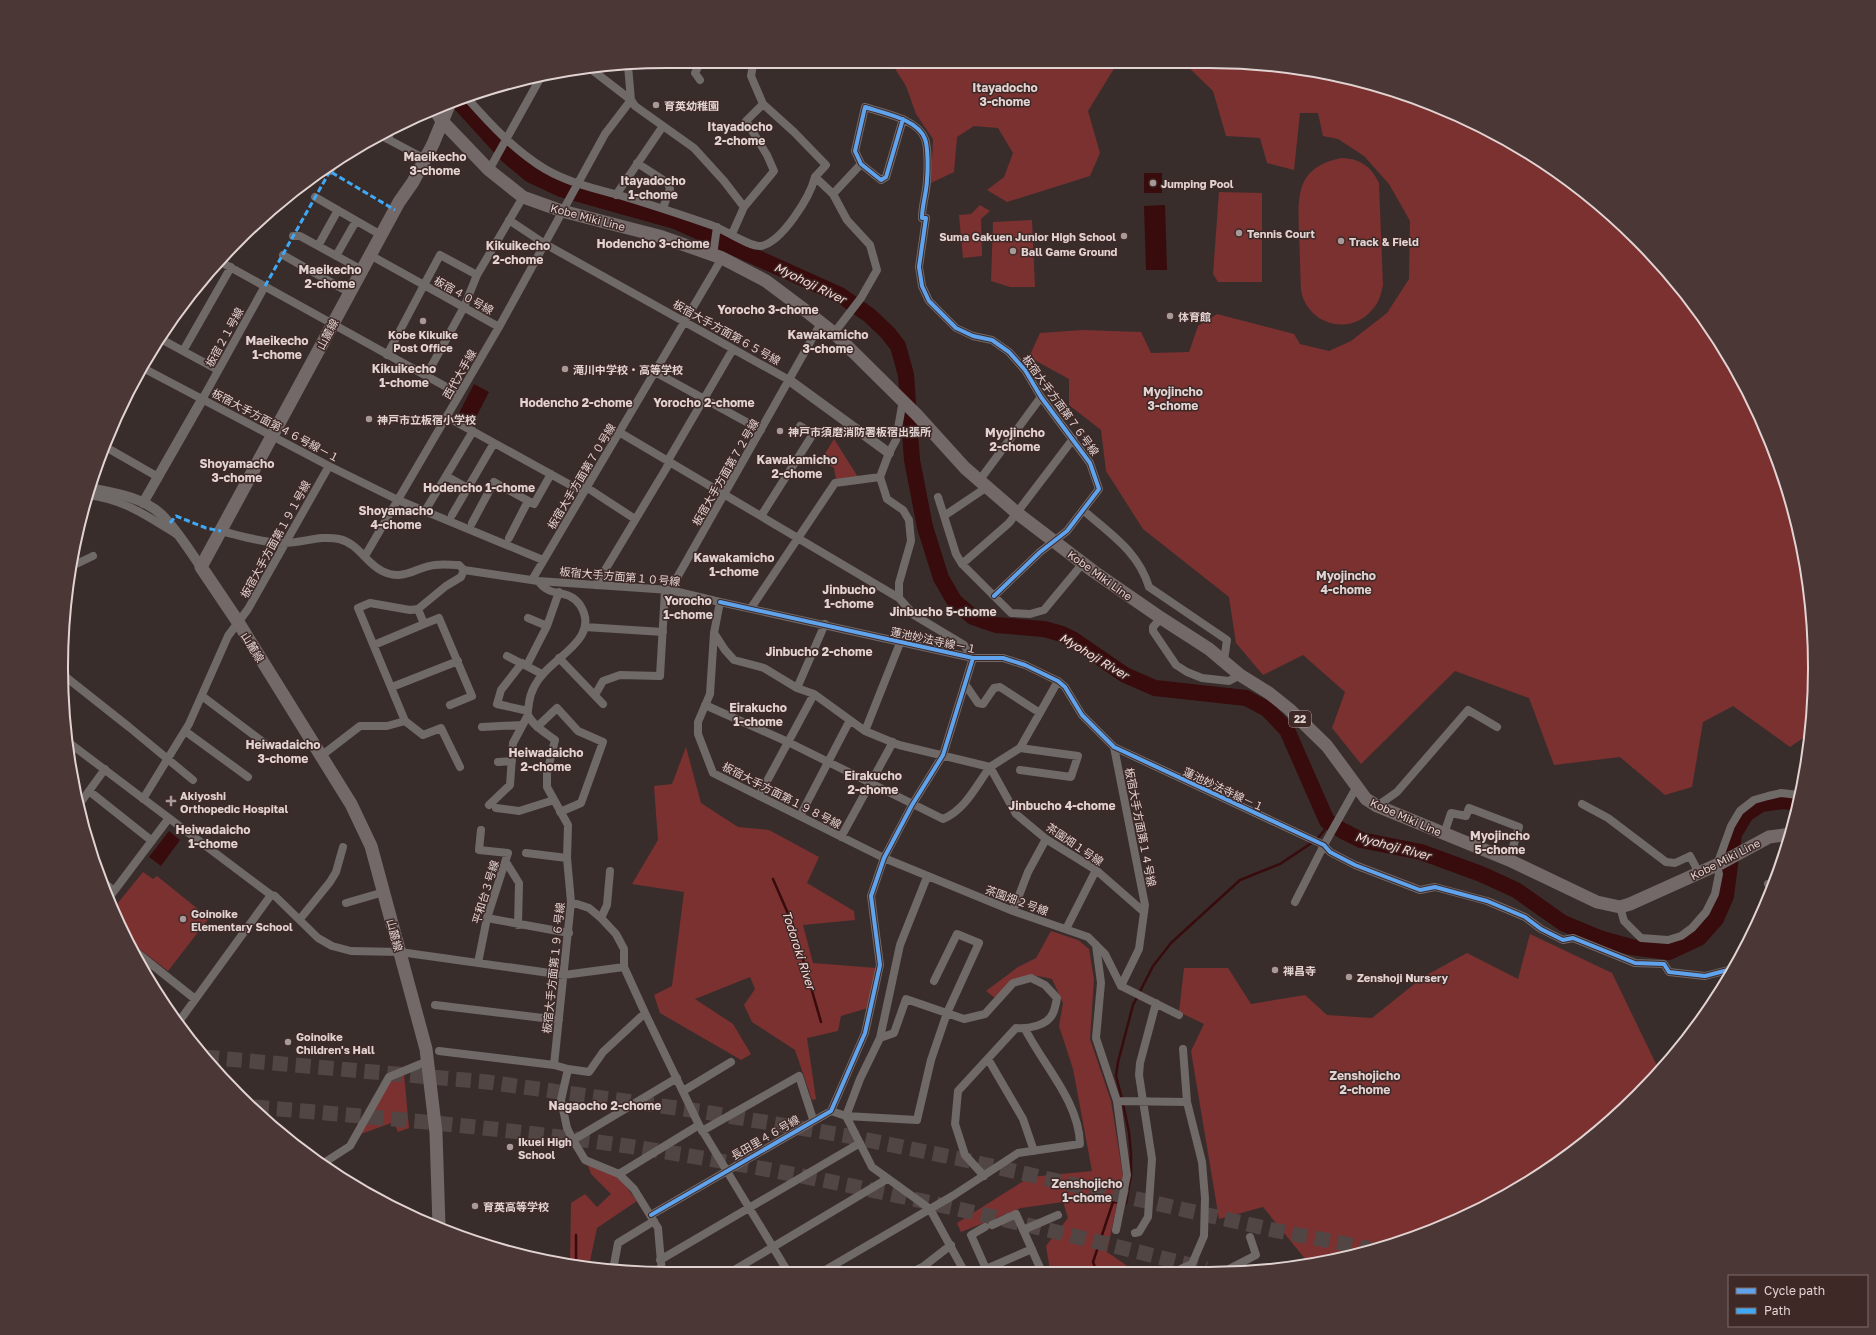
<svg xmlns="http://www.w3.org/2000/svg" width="1876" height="1335" font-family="'Golos Text','Noto Sans JP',sans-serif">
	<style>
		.green { fill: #7a3130 }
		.water { fill: #380b0d }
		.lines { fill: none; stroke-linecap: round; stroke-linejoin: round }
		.stream { stroke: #380b0d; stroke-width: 2.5 }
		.river { stroke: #380b0d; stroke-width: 16 }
		.motorway-tunnel { stroke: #524645; stroke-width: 15; stroke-dasharray: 15 8; stroke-linecap: butt }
		.minor { stroke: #6f6968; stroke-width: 8 }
		.tertiary { stroke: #6f6968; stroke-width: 10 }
		.primary { stroke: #726968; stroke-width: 13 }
		.quiet { stroke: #3fa9f5; stroke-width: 3; stroke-dasharray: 6 3; stroke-linecap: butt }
		.cycleway-casing { stroke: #3e2927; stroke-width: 6 }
		.cycleway { stroke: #60a3ed; stroke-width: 4 }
		.poi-dot { fill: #a69998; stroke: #3e2927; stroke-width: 1.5 }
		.labels { text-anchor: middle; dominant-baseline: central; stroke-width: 3; stroke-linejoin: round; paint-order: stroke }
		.shield { fill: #3e2927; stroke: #b0a09f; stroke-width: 1 }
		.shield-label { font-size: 10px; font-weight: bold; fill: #e1d3d2 }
		.poi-label { font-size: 11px; font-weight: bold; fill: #e1d3d2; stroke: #3e2927; text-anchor: start }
		.street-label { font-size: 11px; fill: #e1d3d2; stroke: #3e2927 }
		.neighbourhood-label { font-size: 12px; font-weight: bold; fill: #e1d3d2; stroke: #3e2927 }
		.water-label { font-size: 12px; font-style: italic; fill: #f8dcda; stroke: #3e2927 }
		.rim { fill: none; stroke: #e1d3d2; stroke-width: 2 }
	</style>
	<rect width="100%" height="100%" fill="#392d2c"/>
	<path class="green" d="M1182,61h27l118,12 113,34 72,35 66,44 86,81 70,97 49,108 27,116 4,119 -5,27 -19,13 -57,-41 -30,16 -11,65 -27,8 -45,-38 -66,8 -25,-67 -74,-27 -94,93 -29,-36 13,-36 -42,-37 -40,20 -27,-32 -7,-46 -86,-68 -37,-58 -5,-41 -32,-25v-26l-40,-22 11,-24 42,-3 59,2 10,21 38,-1 9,-26 19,-12 77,20 6,10 29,7 22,-10 36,-28 22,-34 1,-58 -21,-37 -25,-28 -26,-17 -15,-3 -5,-23h-18l-6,57 -27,-7 -7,-25 -34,-2 -13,-45z
		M1118,62l-30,49 12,42 -10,23 -83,26 -20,-12 17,-13 9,-24 -15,-25 -24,-2 -17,11 -3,35 -23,11 2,-44 -17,-25 -10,-28 -14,-22z
		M1341,158c18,0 30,8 38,25l4,102c-2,9 -4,18 -11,25 -23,27 -65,14 -71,-20 -1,-19 -1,-37 -2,-56 -1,-38 -4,-66 42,-76z
		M1219,192l43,1v89h-44l-5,-8z
		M980,205l10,6 -9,8 1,37 -19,2 -4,-43 12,-1z
		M1032,220l3,67h-25l-19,-6 2,-59z
		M834,439l24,38 -22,3 -2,-12 -13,-8z
		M686,747l15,56 37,24 31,3 50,27 -12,26 47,28 1,9 -52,5 10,38 63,5 -8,40 -27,8 -3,15 -31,7 9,61 -4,1 -17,-50 -43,-28 -8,-17 11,-16 -5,-12 -55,22 38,25 18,30 -10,6 -81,-47 -6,-18 18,-9 12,-94 -52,-8 26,-44 -4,-54 18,-2z
		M143,872l10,7 4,-3 52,42 -41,53 -43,-33 -12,-29z
		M1051,931l27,9 11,9 5,30 -4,60 21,62 12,75 -16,76 19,13 3,5h-79l-4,-24 22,-28 -5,-16 -42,6 -60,24 -4,-9 73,-46 62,-6 -19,-102 -14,-43 4,-23 -11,-24c-30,-8 -37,-3 -57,19l-9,-7 32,-24 18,-9z
		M1530,934l82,39 47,97 -50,53 -64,49 -68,40 -74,30 -97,22v-4l-43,-53 -44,12 -28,-168 13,-27 -25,-12 5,-44h44l23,36 54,-9 22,20 45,3 51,-41 44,-24 51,26z
		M404,1074l5,54 -11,4 -4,-10 -33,12 29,-54z
		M587,1163l31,13 19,25 -40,27 -8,38 -19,-3 1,-60 14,-9 12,13 14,-13 -20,-20z"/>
	<path class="water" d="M1144,173h18v20h-18z
		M1165,205l2,65h-21l-2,-64z
		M474,384l15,8 -15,29 -15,-8z
		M169,831l11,9 -19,26 -12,-9z"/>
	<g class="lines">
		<path class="stream" d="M1317,839l7,-8 3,-10
			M773,879l20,46 28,97
			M1122,1099l-6,-23 2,-14 15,-57 20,-39 18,-23 69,-63 40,-16 33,-22
			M576,1264v-29
			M1096,1270l-3,-8 20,-60 13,1 5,-28v-21l-2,-22 -6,-28"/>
		<path class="river" d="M458,101l50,55 23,19 30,14 114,32 165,74 29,20 19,18 10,13 8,29 6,85 13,67 16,51 14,24 18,15 23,8 48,4 18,5 12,6 51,35 30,13 91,10 21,11 20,21 40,91 16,10 18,9 60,12 60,22 35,16 47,33 36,15 32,9 38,5 30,-14 17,-19 10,-23 8,-62 12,-20 15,-10 23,-3 14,2"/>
		<path class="motorway-tunnel" d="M204,1057l283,25 211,29 150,25 108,22 322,73 93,18
			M254,1107c136,11 272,23 406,44 184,29 365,72 546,118"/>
		<path class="minor" d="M699,65l-4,8 5,7
			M753,65l-2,11 12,28 31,28 32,33 -11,12
			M587,66l44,34 4,6 59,42 30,33 20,26
			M628,66l3,34
			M467,98c23,26 48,53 78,71 24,14 51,20 77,27 30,9 60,19 89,29 13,4 38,22 50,21 21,-4 49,-49 54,-69
			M903,119l-17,58 -5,3 -20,-16 -6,-13 10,-44c18,6 53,12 60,32 3,8 3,30 2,40 0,13 -5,25 -5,39h4l-7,49 3,19 7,15 27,27 17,8 19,4 17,12 16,18 16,27 49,66 9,26 -32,42 -27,21 -46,44
			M380,135l45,24
			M387,139l7,-13
			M637,163l31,20 2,6 -7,19
			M489,170l53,-95
			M330,171l6,-11
			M815,177l18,17 14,26 23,25 7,25 -16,28 -27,35
			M833,194l28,-30
			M616,195l47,-69
			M315,197l66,38
			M509,220l36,24 244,136
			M732,234l12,-27 30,-36 -7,-16 -21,-34 17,-17
			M293,236h7l62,34
			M318,246l20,-36
			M283,255l67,38
			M370,255l54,30 16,-30 37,20 46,-78
			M713,255l4,-28
			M336,256l20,-35
			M219,261l240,133
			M159,338l59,32
			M183,351l48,-84
			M387,355l37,-70 75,42
			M143,368l186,98 69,34 145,60
			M655,372l106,58
			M426,376l38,-69 13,-32
			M203,398l62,-112
			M903,400l-7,40 -7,13 -9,24 7,22 16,11 6,10 2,21 -12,42v15l15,17 50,30 9,13
			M447,417l136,75
			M619,432l280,166
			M104,446l54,31
			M446,476l18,10
			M979,481l62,-84
			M586,487l49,32
			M87,495c36,4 59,20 89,39
			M938,497l18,57 6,10 49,49 19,1 14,-4 39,-47
			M1083,510c27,24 55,41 66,77l78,53 -3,20
			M425,511l48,-80
			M452,515l42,-72
			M761,516l52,-82 -13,-8
			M944,516l43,-29
			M472,523l22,-41 40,22 17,-30
			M221,531c21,5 42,12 63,12 19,0 36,-8 55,-4 19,4 27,24 43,32 22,11 33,-4 53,-6 8,-1 16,0 24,0l5,5 74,11 132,9 50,12 -6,31 11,17 9,10 30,8 33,20 17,6 51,37 34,14 91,22 30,-19 38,-67
			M509,538l19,-37
			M365,556l134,-229 106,-193 26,-34
			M962,564l47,-41 64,-84
			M70,567l23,-11
			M532,580l190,-322
			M538,581c2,2 4,5 7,7 10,8 25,2 35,17 20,31 -20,49 -36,68 -8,8 -14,20 -15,30 0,3 -2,9 -1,12 5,11 18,18 27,25l-8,33v14l21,38 -1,33 4,44 -17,163
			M596,585l71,-118 3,-10 63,-108
			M670,590l151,-267
			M720,602l253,56h30l22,7 33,16 7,6 17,28 32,32 210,98 6,7 25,13 65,25 15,-3 52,14 38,16 16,12 22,11 10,-2 62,25 29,1 5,8 36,4 27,-7
			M751,608l84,-125 45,-6
			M528,618l19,8
			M1161,618l-8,9v4l23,34 11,7 15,6 27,3 11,-6
			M424,624l15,-6 33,78 -22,9
			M585,627l78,5
			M714,633l-4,61 -12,28v12l15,39 171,85 129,53 75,26 17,17 16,32
			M374,645l50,-21 -6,-15
			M507,656l35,18
			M559,658l44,46
			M522,663l-21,27 -4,14 31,7
			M527,665l20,-39 12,-34
			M62,674l67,53 64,53
			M965,684l13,19 5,1 11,-16 6,-1 40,26
			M392,687l66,-26
			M797,688l28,-64
			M595,695l8,-14 17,-6 40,1 5,-86
			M202,696l65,49
			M705,705l83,37 155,77c22,-9 33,-33 47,-52l26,47 30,25 50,31 48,42
			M405,721l18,14 18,-7 19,39
			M482,727l39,-2
			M537,727l20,-19 21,23 25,11 -22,61 -21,9
			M185,731l63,46
			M865,731l35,-88
			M68,742l203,153 4,1 43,42 14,8 19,5 49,1 164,23 60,-8
			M1114,747l31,158 -6,44 -18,37
			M1020,748l58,8 -7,21 -51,-7
			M321,756l39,-30h27l18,-5 -47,-113 12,-5 40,7 8,-1 28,-23 15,-9 3,-7
			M498,762l14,-1
			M89,791l63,50
			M759,796l55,-102
			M143,799l46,-75 39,-88 20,-27 81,-143
			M1582,804l26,14 58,44 9,1 15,-7 9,17
			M489,805l21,-20 3,-42 15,-28
			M78,806l27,-37
			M1377,806l20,-14 71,-82 29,17
			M496,808l23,3 35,-11
			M800,816l50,-96
			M1444,834l7,-21 15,3 3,-8 50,19 -10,33
			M841,837l52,-95
			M526,853l41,5
			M506,862l13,21 -1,42
			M927,877l-27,68 -20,93 -20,41 -14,37 26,51 58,42 34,62
			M101,880l13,11
			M1768,884l4,-1
			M108,899l61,-81
			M571,902l18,6 12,10 15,16 8,15v18l21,46 54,112 89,147
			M1295,902l29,-57 32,-57
			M346,903l38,-11
			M1620,907l4,14 17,17 27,2 13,-4 11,-8 14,-16 9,-18 4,-20 -2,-9 14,-39 9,-15 14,-11 14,-4 13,-3 18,2
			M1013,911l15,-39 18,-33
			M487,918l82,15
			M601,918l6,-13 3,-34
			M300,919l30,-37 6,-10 7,-25
			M1066,929l30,-59
			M1096,945l5,38 -5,55 21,63 10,74 -11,55
			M131,948l64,51
			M478,963l9,-45 21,-65 -29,-3 2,-20
			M1121,986l58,29
			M435,1005l124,15
			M178,1023l93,-128
			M880,1038l14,-5 12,-34 58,20 21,-5 28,-31 18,-5 14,7 12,13c-1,5 -2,11 -4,15 -5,13 -26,16 -37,15l-58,63 -3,33 10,31 19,21
			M439,1051l115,14 14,4 21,3 14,-20 42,-39
			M988,1059l35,60 11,32
			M568,1069l-7,31 6,28 6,12 12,20 34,14 15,15 24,39 4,45
			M683,1091l48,-29
			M1117,1101l70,1
			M831,1111l15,5 71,4 14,-60 16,-47 32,-70 -22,-9 -23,47
			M702,1131l97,-55 14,43
			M573,1140l104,-62
			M322,1164l28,-18 39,-69 39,-16
			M619,1174l80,-49
			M651,1215l180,-104 34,-78 15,-68 -9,-69 13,-38 28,-53 31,-50 30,-97
			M992,1225l24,-11 25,56
			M985,1227l-14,8 16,36
			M1023,1230l35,-15
			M1135,1233l4,-1 9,-15 4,-58 -13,-84 1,-12 16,-60
			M660,1260l200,-117
			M986,1269l46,-20
			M1181,1269l11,-5 12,-28 1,-38 -3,-36 -15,-60 -4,-53
			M1229,1269l27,-14 -6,-18
			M613,1270l5,-27 36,-22
			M914,1271l10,-5 27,-21
			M731,1272l156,-93
			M822,1272l132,-77 64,-42 62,-9c-1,-42 -36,-78 -55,-115"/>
		<path class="tertiary" d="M789,380l100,73
			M89,488c25,5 54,9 73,27 15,15 27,35 39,52
			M143,503l60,-105"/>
		<path class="primary" d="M435,110l7,11 47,49 34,27 39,14 97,25 63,22 44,23 40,30 28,22 83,82 48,53 52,45 76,58 68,47 48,31 31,26 29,18 20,16 38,37 39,53 11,7 132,54 88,42 23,5 10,-3 91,-41 48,-26 22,-3
			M439,1226l-3,-93 -10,-84 -55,-203 -20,-42 -113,-182 -37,-55 198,-365 14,-20 20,-38 16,-39"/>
		<path class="quiet" d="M324,168l71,42
			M265,286l65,-115
			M170,523l6,-7 30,12 15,3"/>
		<defs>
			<path id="cycleway" d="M903,119l-17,58 -5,3 -20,-16 -6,-13 10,-44c18,6 53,12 60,32 3,8 3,30 2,40 0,13 -5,25 -5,39h4l-7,49 3,19 7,15 27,27 17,8 19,4 17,12 16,18 16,27 49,66 9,26 -32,42 -27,21 -46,44
				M720,602l253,56h30l22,7 33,16 7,6 17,28 32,32 210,98 6,7 25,13 65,25 15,-3 52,14 38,16 16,12 22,11 10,-2 62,25 29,1 5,8 36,4 27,-7
				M651,1215l180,-104 34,-78 15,-68 -9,-69 13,-38 28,-53 31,-50 30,-97"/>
		</defs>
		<use href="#cycleway" class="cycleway-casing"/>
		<use href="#cycleway" class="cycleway"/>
	</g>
	<g class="poi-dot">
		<circle cx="656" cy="105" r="4"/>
		<circle cx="1153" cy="183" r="4"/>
		<circle cx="1239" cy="233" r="4"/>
		<circle cx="1124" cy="236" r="4"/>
		<circle cx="1341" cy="241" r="4"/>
		<circle cx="1013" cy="251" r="4"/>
		<circle cx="1170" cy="316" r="4"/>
		<circle cx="423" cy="321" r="4"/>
		<circle cx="565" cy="369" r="4"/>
		<circle cx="369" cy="419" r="4"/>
		<circle cx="780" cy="431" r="4"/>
		<path d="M169 795h4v4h4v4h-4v4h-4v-4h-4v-4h4z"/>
		<circle cx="183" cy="919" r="4"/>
		<circle cx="1275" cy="970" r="4"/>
		<circle cx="1349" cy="977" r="4"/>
		<circle cx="288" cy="1042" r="4"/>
		<circle cx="510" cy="1147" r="4"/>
		<circle cx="475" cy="1206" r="4"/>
	</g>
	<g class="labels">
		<rect class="shield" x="1289" y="711" width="22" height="16" rx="3"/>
		<g class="shield-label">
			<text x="1300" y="719">22</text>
		</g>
		<g class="poi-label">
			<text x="664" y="105">育英幼稚園</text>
			<text x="1161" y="183">Jumping Pool</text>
			<text x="1247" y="233">Tennis Court</text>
			<text x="1116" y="236" text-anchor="end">Suma Gakuen Junior High School</text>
			<text x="1349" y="241">Track &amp; Field</text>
			<text x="1021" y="251">Ball Game Ground</text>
			<text x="1178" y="316">体育館</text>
			<text x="423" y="334" text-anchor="middle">Kobe Kikuike<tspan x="423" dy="13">Post Office</tspan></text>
			<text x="573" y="369">滝川中学校・高等学校</text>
			<text x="377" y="419">神戸市立板宿小学校</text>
			<text x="788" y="431">神戸市須磨消防署板宿出張所</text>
			<text x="180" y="795">Akiyoshi<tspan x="180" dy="13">Orthopedic Hospital</tspan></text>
			<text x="191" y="913">Goinoike<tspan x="191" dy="13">Elementary School</tspan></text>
			<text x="1283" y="970">禅昌寺</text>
			<text x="1357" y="977">Zenshoji Nursery</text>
			<text x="296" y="1036">Goinoike<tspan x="296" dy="13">Children's Hall</tspan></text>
			<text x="518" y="1141">Ikuei High<tspan x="518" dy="13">School</tspan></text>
			<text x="483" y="1206">育英高等学校</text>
		</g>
		<g class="street-label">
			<text transform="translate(588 217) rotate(15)">Kobe Miki Line</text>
			<text transform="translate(464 295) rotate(29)">板宿４０号線</text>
			<text transform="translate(727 332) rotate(29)">板宿大手方面第６５号線</text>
			<text transform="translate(327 334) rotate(-62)">山麓線</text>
			<text transform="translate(224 337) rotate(-61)">板宿２１号線</text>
			<text transform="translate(459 374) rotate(-60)">西代大手線</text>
			<text transform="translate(1061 405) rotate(54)">板宿大手方面第７６号線</text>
			<text transform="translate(276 425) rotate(28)">板宿大手方面第４６号線－１</text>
			<text transform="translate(725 472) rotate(-60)">板宿大手方面第７２号線</text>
			<text transform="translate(581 476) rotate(-59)">板宿大手方面第７０号線</text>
			<text transform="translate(275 539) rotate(-61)">板宿大手方面第１９１号線</text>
			<text transform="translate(1100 575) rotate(36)">Kobe Miki Line</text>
			<text transform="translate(620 576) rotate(5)">板宿大手方面第１０号線</text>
			<text transform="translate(934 640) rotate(12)">蓮池妙法寺線－１</text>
			<text transform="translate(253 647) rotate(58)">山麓線</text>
			<text transform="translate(1224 789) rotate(25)">蓮池妙法寺線－１</text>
			<text transform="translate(782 795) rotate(27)">板宿大手方面第１９８号線</text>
			<text transform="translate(1406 817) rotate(24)">Kobe Miki Line</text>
			<text transform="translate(1141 827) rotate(79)">板宿大手方面第１４号線</text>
			<text transform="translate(1075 844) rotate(34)">茶園畑１号線</text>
			<text transform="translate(1725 859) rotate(-27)">Kobe Miki Line</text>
			<text transform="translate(485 892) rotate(-73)">平和台３号線</text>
			<text transform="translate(1017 900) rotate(20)">茶園畑２号線</text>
			<text transform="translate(395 935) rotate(75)">山麓線</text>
			<text transform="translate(553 968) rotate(-84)">板宿大手方面第１９６号線</text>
			<text transform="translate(765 1137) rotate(-30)">長田里４６号線</text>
		</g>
		<g class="neighbourhood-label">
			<text x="1005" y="87">Itayadocho<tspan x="1005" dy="14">3-chome</tspan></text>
			<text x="740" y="126">Itayadocho<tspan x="740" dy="14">2-chome</tspan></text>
			<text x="435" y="156">Maeikecho<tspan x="435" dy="14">3-chome</tspan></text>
			<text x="653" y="180">Itayadocho<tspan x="653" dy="14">1-chome</tspan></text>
			<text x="653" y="243">Hodencho 3-chome</text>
			<text x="518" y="245">Kikuikecho<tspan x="518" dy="14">2-chome</tspan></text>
			<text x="330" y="269">Maeikecho<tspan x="330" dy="14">2-chome</tspan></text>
			<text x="768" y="309">Yorocho 3-chome</text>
			<text x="828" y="334">Kawakamicho<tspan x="828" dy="14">3-chome</tspan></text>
			<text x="277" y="340">Maeikecho<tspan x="277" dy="14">1-chome</tspan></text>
			<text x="404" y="368">Kikuikecho<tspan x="404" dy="14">1-chome</tspan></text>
			<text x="1173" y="391">Myojincho<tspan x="1173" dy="14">3-chome</tspan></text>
			<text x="576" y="402">Hodencho 2-chome</text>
			<text x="704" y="402">Yorocho 2-chome</text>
			<text x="1015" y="432">Myojincho<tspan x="1015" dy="14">2-chome</tspan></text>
			<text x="797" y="459">Kawakamicho<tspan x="797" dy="14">2-chome</tspan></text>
			<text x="237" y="463">Shoyamacho<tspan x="237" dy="14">3-chome</tspan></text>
			<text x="479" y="487">Hodencho 1-chome</text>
			<text x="396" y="510">Shoyamacho<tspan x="396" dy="14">4-chome</tspan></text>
			<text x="734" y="557">Kawakamicho<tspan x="734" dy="14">1-chome</tspan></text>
			<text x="1346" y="575">Myojincho<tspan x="1346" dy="14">4-chome</tspan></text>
			<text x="849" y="589">Jinbucho<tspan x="849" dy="14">1-chome</tspan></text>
			<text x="688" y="600">Yorocho<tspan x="688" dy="14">1-chome</tspan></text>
			<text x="943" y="611">Jinbucho 5-chome</text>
			<text x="819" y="651">Jinbucho 2-chome</text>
			<text x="758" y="707">Eirakucho<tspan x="758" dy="14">1-chome</tspan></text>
			<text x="283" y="744">Heiwadaicho<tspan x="283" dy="14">3-chome</tspan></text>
			<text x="546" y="752">Heiwadaicho<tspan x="546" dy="14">2-chome</tspan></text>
			<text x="873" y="775">Eirakucho<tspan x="873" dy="14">2-chome</tspan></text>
			<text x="1062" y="805">Jinbucho 4-chome</text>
			<text x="213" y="829">Heiwadaicho<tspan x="213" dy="14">1-chome</tspan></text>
			<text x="1500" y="835">Myojincho<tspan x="1500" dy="14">5-chome</tspan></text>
			<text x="1365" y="1075">Zenshojicho<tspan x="1365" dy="14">2-chome</tspan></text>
			<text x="605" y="1105">Nagaocho 2-chome</text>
			<text x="1087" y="1183">Zenshojicho<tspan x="1087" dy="14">1-chome</tspan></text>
		</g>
		<g class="water-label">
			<text transform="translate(810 283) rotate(26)">Myohoji River</text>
			<text transform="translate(1094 656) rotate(31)">Myohoji River</text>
			<text transform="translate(1393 846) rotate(15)">Myohoji River</text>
			<text transform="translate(799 950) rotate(72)">Todoroki River</text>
		</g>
	</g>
	<path d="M0 0H1876V1335H0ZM667 68H1209A599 599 0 0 1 1808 667V668A599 599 0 0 1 1209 1267H667A599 599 0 0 1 68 668V667A599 599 0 0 1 667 68Z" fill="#4b3735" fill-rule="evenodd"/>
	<path class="rim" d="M667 68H1209A599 599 0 0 1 1808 667V668A599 599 0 0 1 1209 1267H667A599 599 0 0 1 68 668V667A599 599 0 0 1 667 68Z"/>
	<rect x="1728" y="1275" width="140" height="52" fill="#3e2927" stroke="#7f6d6b"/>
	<rect x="1736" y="1288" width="20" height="6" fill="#60a3ed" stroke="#7f6d6b"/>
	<text x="1764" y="1295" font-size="12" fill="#e1d3d2">Cycle path</text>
	<rect x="1736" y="1308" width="20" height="6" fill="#3fa9f5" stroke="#7f6d6b"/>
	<text x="1764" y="1315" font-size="12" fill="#e1d3d2">Path</text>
</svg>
